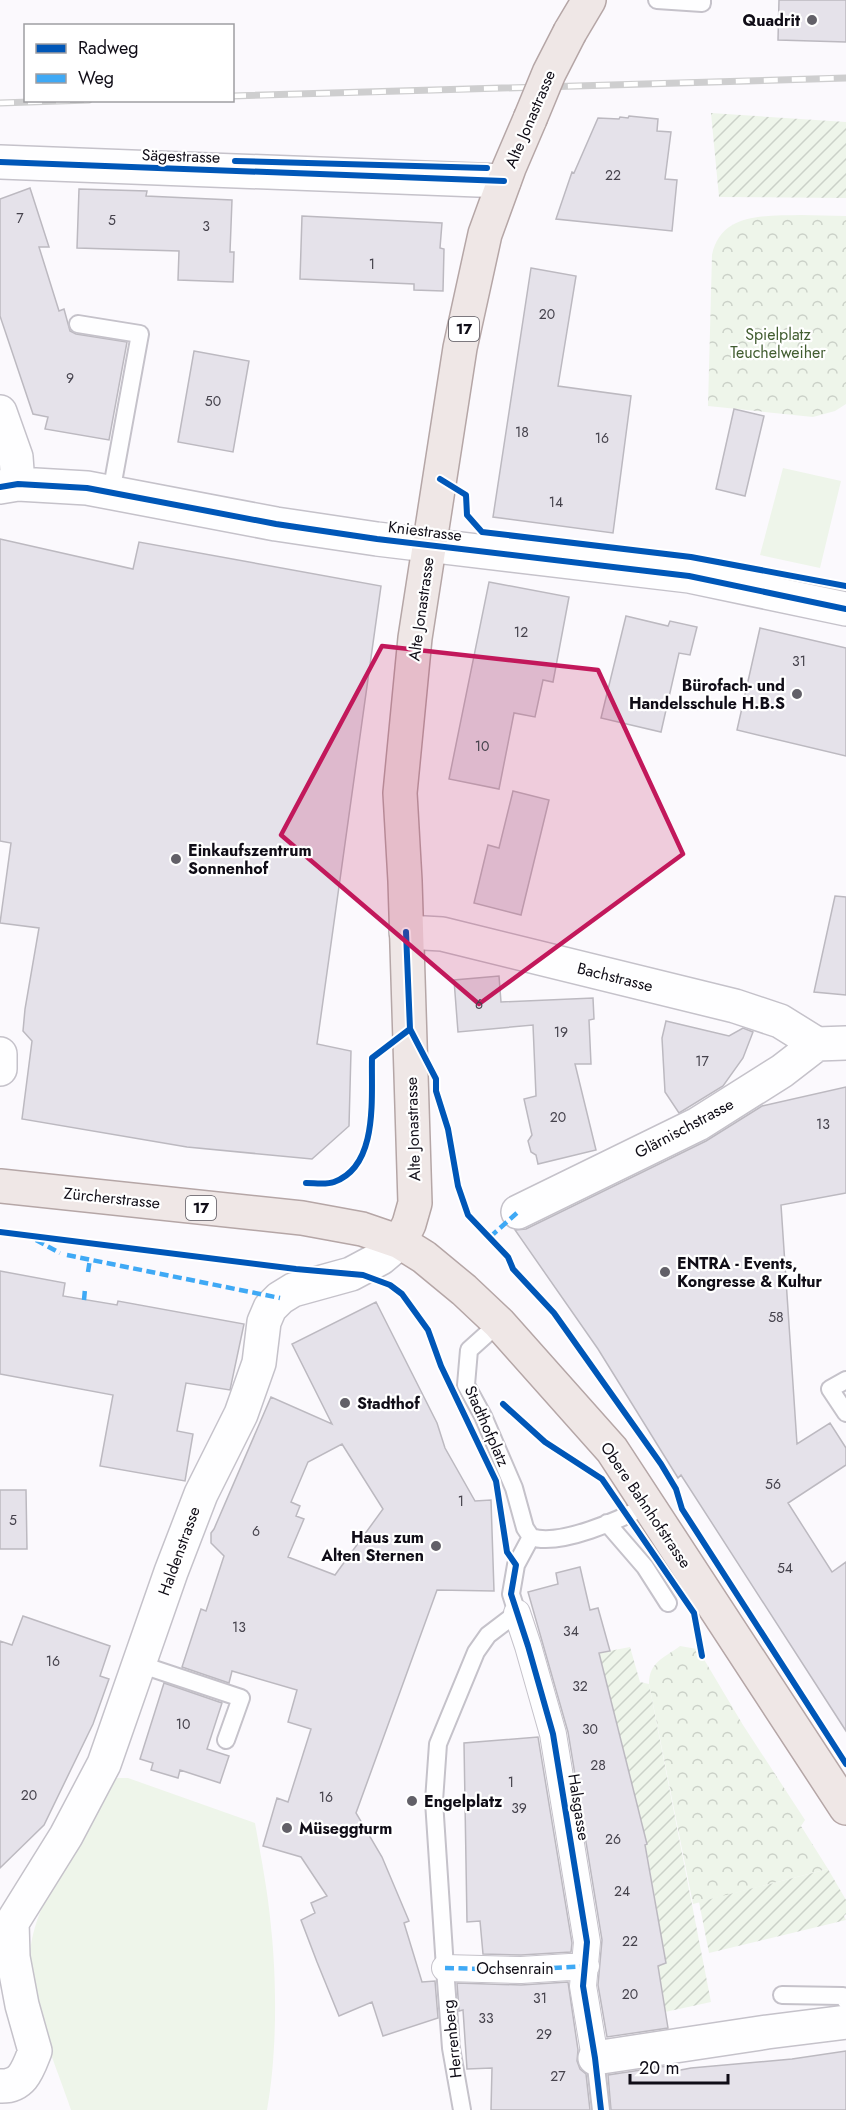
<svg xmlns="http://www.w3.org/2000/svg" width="846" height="2110" font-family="Jost,sans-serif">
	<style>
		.grass { fill: #eef5ea }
		.park { fill: url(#park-crowns) }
		.garden { fill: url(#garden-furrows) }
		.building { fill: #e5e2ea; stroke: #bcb9c0; stroke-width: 1.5; fill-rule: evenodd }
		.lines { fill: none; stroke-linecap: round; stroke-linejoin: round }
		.service-casing { stroke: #c5c2ca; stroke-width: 20 }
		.pedestrian-casing { stroke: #c5c2ca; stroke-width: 28 }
		.minor-casing { stroke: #c5c2ca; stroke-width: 36 }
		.primary-casing { stroke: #b5a6a6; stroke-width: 36 }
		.service { stroke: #fefeff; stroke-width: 16 }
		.pedestrian { stroke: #fefeff; stroke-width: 26 }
		.minor { stroke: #fefeff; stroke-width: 33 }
		.primary { stroke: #efe7e6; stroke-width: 33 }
		.rail-casing { stroke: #cececf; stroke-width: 7 }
		.rail { stroke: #fff; stroke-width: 4.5; stroke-dasharray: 14; stroke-linecap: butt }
		.primary-bridge-casing { stroke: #b5a6a6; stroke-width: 36; stroke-linecap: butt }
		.primary-bridge { stroke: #efe7e6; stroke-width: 33 }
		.quiet { stroke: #3fa9f5; stroke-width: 4.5; stroke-dasharray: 9 4.5; stroke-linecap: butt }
		.cycleway-casing { stroke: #fff; stroke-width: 10 }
		.cycleway { stroke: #0057b8; stroke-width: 6 }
		.marked { fill: #c2185b; fill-opacity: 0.2; stroke: #c2185b; stroke-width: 4.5; stroke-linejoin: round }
		.poi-dot { fill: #626068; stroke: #fff; stroke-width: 2 }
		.labels { text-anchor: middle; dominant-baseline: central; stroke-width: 4.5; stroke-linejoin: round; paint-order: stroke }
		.number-label { font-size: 14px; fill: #45424c }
		.shield { fill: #fff; stroke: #58565d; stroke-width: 1.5 }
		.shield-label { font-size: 15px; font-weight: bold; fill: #100d17 }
		.poi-label { font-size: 16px; font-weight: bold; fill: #100d17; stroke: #fff; text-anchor: start }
		.street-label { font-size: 16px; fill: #100d17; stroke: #fff }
		.park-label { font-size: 16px; fill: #425d31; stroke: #fff }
	</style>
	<defs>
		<pattern id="park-crowns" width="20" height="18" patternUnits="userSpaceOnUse" patternTransform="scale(1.5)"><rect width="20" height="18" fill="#eef5ea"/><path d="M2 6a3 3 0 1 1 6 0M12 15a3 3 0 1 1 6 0" fill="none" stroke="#cbd1c8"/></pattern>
		<pattern id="garden-furrows" width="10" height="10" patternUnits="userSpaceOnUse" patternTransform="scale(1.5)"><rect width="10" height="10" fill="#eef5ea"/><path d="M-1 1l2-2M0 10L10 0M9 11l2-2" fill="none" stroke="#cbd1c8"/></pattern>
	</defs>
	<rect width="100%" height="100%" fill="#fbf9fd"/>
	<path class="grass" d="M783,468l58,13 -21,87 -60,-13z
		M117,1778h11l127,45c6,34 13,69 16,104 6,56 6,127 -4,183h-196c-14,-42 -37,-93 -41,-136 -4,-45 19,-83 40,-120 14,-24 28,-48 41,-72z"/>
	<path class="park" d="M801,215l45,1v188l-11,7 -22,6 -105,-11 4,-151c9,-43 53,-39 89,-40z
		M680,1646l17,3 5,7 41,69 62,95 -4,6 27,43 -135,35 -44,-220c0,-22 15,-26 31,-38z"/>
	<path class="garden" d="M711,113l135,9v76l-127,-1z
		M630,1647l10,35 9,2 62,318 -46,10 -7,-46 8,-3 -18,-106 -49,-204z
		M828,1869l18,31v14l-2,2 2,4 -137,33 -10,-51z"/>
	<path class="building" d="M779,0h67v42l-68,-2z
		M629,116l29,3 -1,12 14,1 -6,47 12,1 -5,51 -116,-12 16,-47 2,1 24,-55 21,1 1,-2 8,1z
		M30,188l19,59h-10l20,64 5,-2 6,22 6,3 51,8 -18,98 -64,-11 3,-12 -15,-3 -33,-98v-117z
		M79,189l68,2 -1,5 86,4 -2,52h4l-1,30 -55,-2 1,-29 -102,-3z
		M302,216l140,7 -2,25 4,1 -1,42 -29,-1v-6l-114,-5z
		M531,268l45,8 -18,110 73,10 -18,137 -120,-16z
		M194,351l55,10 -16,91 -55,-10z
		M734,409l30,7 -19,80 -29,-7z
		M0,539l133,30 6,-27 242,44 -64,458 34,7 -2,75 -37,33 -125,-12 -165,-28 10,-78 -9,-10 2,-22 14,-81 -39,-5 11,-80 -11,-2z
		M489,582l80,15 -16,85 -10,-2 -8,37 -21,-4 -15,76 -50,-10z
		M626,616l42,10 2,-5 27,6 -7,28 -11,-2 -18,79 -60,-14z
		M760,628l86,20v108l-109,-26z
		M513,791l36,9 -28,115 -47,-12 14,-58 11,3z
		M835,896l11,1v98l-32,-3z
		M499,976l2,26 92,-4 1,21 -5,1 2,44h-16l21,86 -58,14 -2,-9 -5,-3 -3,-11 4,-6 -8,-36 12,-3 -3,-71 -75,7 -4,-52z
		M666,1021l63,15 14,-8 10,4 -10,26 -20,28 -44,27 -14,-21 -3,-54z
		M846,1087v106l-65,12 16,239 33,-21 16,25v17l-58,38 44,69 14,-10v169l-165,-256 -3,3 -80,-129 -83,-119 11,-1 180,-88 56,-35z
		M0,1271l65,12 -2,13 54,9 1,-4 126,23 -14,66 -44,-7 -9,48 16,3 -8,47 -85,-15 13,-71 -113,-21z
		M376,1302l61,121 8,25 30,53 16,-1 3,91 -57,-1 -81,223 26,44 27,64 -5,2 18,59 13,-1 3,37 -55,18 -11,-34 -33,14 -22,-54 -16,-42 14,-7 -4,-10 16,-7 -26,-39 -38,-11 14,-48 11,4 23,-73 -23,-7 9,-32 -65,-19 -3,12 -47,-16 19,-58 5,2 18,-55 -13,-13v-10l3,-4 57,-132 61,27 -40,-80zM342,1444l41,65 -48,66 -47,-18 16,-38 -8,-3 4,-10 -9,-4 17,-40z
		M0,1490h26l1,59h-27z
		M580,1567l10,43 8,-2 12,43 -11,2 48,191 -2,1 21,118 -8,3 10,62 -61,9 -9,-52 4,-45 -34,-208 -40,-140 30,-8 -2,-11z
		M23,1616l87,30 -10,30 9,3 -16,45 -49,101 -44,43v-227l12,4z
		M164,1683l58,20 -15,46 22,7 -9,27 -40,-13 -2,8 -27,-8 2,-7 -13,-4z
		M538,1737l34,206 -1,9 -50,3 -38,-1 -3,-33 -13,1 -3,-179z
		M568,1982l10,68 -1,11 3,8 6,5 4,36h-99l1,-42 -25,1 -4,-59 -4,1 -2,-28 64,2z
		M846,2051v59h-235l-3,-35 66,-10 1,6 16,-3 101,-9z"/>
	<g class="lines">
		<defs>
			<path id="service" d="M657,0l45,3v-3
				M78,324l62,10 -29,159
				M499,1323l-30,27 -3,35 17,31 31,72 11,40 6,9
				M846,1380l-16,9 16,24
				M607,1523l38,44 23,36
				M531,1537c29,10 90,-18 117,-32
				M139,1664l102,34 -15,42
				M782,1995l61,1 3,5
				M595,2058l6,52
				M462,2110l-11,-62 -6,-80 -11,-167 4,-57 38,-92 12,-17 29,-22 -6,-19 5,-29 15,-28"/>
			<path id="pedestrian" d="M517,1613l11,33 25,88 34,208 -4,44 12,72
				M445,1968l76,2 65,-4"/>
			<path id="minor" d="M0,162l504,19
				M0,412l16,45 2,27
				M0,487l18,-3 69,4 189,36 101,15 312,37 157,33
				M406,932l36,2 293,72 45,15 37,23
				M0,1054v15
				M518,1212l180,-88 84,-53 35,-27 29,-1
				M0,1942l66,-106 38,-72 67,-192 30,-78 40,-80 18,-51 5,-41 6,-14 10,-10 13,-8 58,-16 30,-16 19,-16
				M595,2058l172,-26 79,-10
				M0,2086c23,1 28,-17 35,-35l-13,-46 -9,-48 -1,-35"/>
			<path id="primary" d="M570,32l19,-32
				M0,1186l302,32 60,11 38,13 24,15 40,33 35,33 113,127 234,358
				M400,1242l9,-18 6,-21 -10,-322 -5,-88 15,-155 45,-290 25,-114 24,-66 21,-49"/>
		</defs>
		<use href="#service" class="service-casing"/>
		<use href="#pedestrian" class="pedestrian-casing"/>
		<use href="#minor" class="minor-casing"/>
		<use href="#primary" class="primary-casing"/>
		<use href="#service" class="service"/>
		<use href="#pedestrian" class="pedestrian"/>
		<use href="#minor" class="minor"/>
		<use href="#primary" class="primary"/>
		<defs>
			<path id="rail" d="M232,96l614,-18
				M0,103l89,-3"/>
		</defs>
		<use href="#rail" class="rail-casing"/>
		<use href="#rail" class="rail"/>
		<defs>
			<path id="primary-bridge" d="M530,119l19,-46 21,-41"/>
		</defs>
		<use href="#primary-bridge" class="primary-bridge-casing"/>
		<use href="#primary-bridge" class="primary-bridge"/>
		<path class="quiet" d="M490,1237l28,-25
			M36,1240l24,13
			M67,1255l213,43
			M88,1272l2,-13
			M84,1300l1,-11
			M445,1968l76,2 65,-4"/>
		<defs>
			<path id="cycleway" d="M235,161l252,7
				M0,162l504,19
				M440,479l26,16 1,20 15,17 209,25 155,29
				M0,487l18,-3 69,4 189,36 101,15 312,37 157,33
				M406,932l4,97 26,50v12l12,38 10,57 10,29 40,42 5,12 41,44 107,151 15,25 6,20 164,255
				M306,1183c9,0 20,2 28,-1 45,-16 37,-85 38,-124l38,-29
				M0,1232l296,37 67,6 27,10 12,9 26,36 13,36 55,115 11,71 9,13 -5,29 17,52 25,88 34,208 -4,44 12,72 6,52
				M503,1404l42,38 57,37 92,134 8,43"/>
		</defs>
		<use href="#cycleway" class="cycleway-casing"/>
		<use href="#cycleway" class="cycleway"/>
	</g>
	<path class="marked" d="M382,646l216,24 85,184 -204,150 -198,-169z"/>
	<g class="poi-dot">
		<circle cx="812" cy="20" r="6"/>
		<circle cx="797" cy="694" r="6"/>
		<circle cx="176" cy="859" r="6"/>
		<circle cx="665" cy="1272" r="6"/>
		<circle cx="345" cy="1403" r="6"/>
		<circle cx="436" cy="1546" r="6"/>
		<circle cx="412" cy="1801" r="6"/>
		<circle cx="287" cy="1828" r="6"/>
	</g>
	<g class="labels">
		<g class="number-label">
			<text x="613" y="175">22</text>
			<text x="20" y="218">7</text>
			<text x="112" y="220">5</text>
			<text x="206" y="226">3</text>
			<text x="372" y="264">1</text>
			<text x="547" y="314">20</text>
			<text x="70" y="378">9</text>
			<text x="213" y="401">50</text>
			<text x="522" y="432">18</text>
			<text x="602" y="438">16</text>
			<text x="556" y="502">14</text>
			<text x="521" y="632">12</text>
			<text x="799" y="661">31</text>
			<text x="482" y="746">10</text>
			<text x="479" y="1004">6</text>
			<text x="561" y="1032">19</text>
			<text x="702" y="1061">17</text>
			<text x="558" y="1117">20</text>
			<text x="823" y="1124">13</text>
			<text x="776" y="1317">58</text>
			<text x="773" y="1484">56</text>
			<text x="461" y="1501">1</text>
			<text x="13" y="1520">5</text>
			<text x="256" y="1531">6</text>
			<text x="785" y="1568">54</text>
			<text x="239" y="1627">13</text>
			<text x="571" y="1631">34</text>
			<text x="53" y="1661">16</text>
			<text x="580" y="1686">32</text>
			<text x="183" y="1724">10</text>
			<text x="590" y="1729">30</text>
			<text x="598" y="1765">28</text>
			<text x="511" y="1782">1</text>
			<text x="29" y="1795">20</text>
			<text x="326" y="1797">16</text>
			<text x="519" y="1808">39</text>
			<text x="613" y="1839">26</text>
			<text x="622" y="1891">24</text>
			<text x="630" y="1941">22</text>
			<text x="630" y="1994">20</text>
			<text x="540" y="1998">31</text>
			<text x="486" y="2018">33</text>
			<text x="544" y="2034">29</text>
			<text x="558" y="2076">27</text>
		</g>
		<g class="shield">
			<rect x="449" y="317" width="30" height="24" rx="4.5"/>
			<rect x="186" y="1196" width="30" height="24" rx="4.5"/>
		</g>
		<g class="shield-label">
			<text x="464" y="329">17</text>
			<text x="201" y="1208">17</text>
		</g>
		<g class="poi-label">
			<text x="800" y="20" text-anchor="end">Quadrit</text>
			<text x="785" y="685" text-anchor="end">Bürofach- und<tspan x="785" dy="18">Handelsschule H.B.S</tspan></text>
			<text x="188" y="850">Einkaufszentrum<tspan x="188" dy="18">Sonnenhof</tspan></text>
			<text x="677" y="1263">ENTRA - Events,<tspan x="677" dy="18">Kongresse &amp; Kultur</tspan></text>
			<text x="357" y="1403">Stadthof</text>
			<text x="424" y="1537" text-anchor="end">Haus zum<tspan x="424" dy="18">Alten Sternen</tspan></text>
			<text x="424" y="1801">Engelplatz</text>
			<text x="299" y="1828">Müseggturm</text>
		</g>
		<g class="street-label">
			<text transform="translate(530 119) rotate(-67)">Alte Jonastrasse</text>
			<text transform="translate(181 156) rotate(2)">Sägestrasse</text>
			<text transform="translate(425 531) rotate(7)">Kniestrasse</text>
			<text transform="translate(421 609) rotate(-82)">Alte Jonastrasse</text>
			<text transform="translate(615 977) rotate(14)">Bachstrasse</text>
			<text transform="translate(684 1128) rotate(-28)">Glärnischstrasse</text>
			<text transform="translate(413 1129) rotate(-92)">Alte Jonastrasse</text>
			<text transform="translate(112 1198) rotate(6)">Zürcherstrasse</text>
			<text transform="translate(487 1426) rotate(66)">Stadthofplatz</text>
			<text transform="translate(646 1505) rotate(56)">Obere Bahnhofstrasse</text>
			<text transform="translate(179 1551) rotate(-70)">Haldenstrasse</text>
			<text transform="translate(579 1807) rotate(81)">Halsgasse</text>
			<text x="515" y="1968">Ochsenrain</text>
			<text transform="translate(452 2039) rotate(-96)">Herrenberg</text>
		</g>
		<g class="park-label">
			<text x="778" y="334">Spielplatz<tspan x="778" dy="18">Teuchelweiher</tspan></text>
		</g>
	</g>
	<rect x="24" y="24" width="210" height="78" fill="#ffffff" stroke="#9f9ea2" stroke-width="1.5"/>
	<rect x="36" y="44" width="30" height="9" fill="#0057b8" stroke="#9f9ea2" stroke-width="1.5"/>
	<text x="78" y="54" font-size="18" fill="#100d17">Radweg</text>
	<rect x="36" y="74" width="30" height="9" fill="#3fa9f5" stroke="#9f9ea2" stroke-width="1.5"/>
	<text x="78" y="84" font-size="18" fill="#100d17">Weg</text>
	<path d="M630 2074v9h98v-9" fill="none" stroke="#100d17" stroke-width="3"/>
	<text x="639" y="2074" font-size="18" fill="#100d17" stroke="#ffffff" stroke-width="4.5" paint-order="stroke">20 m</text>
</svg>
